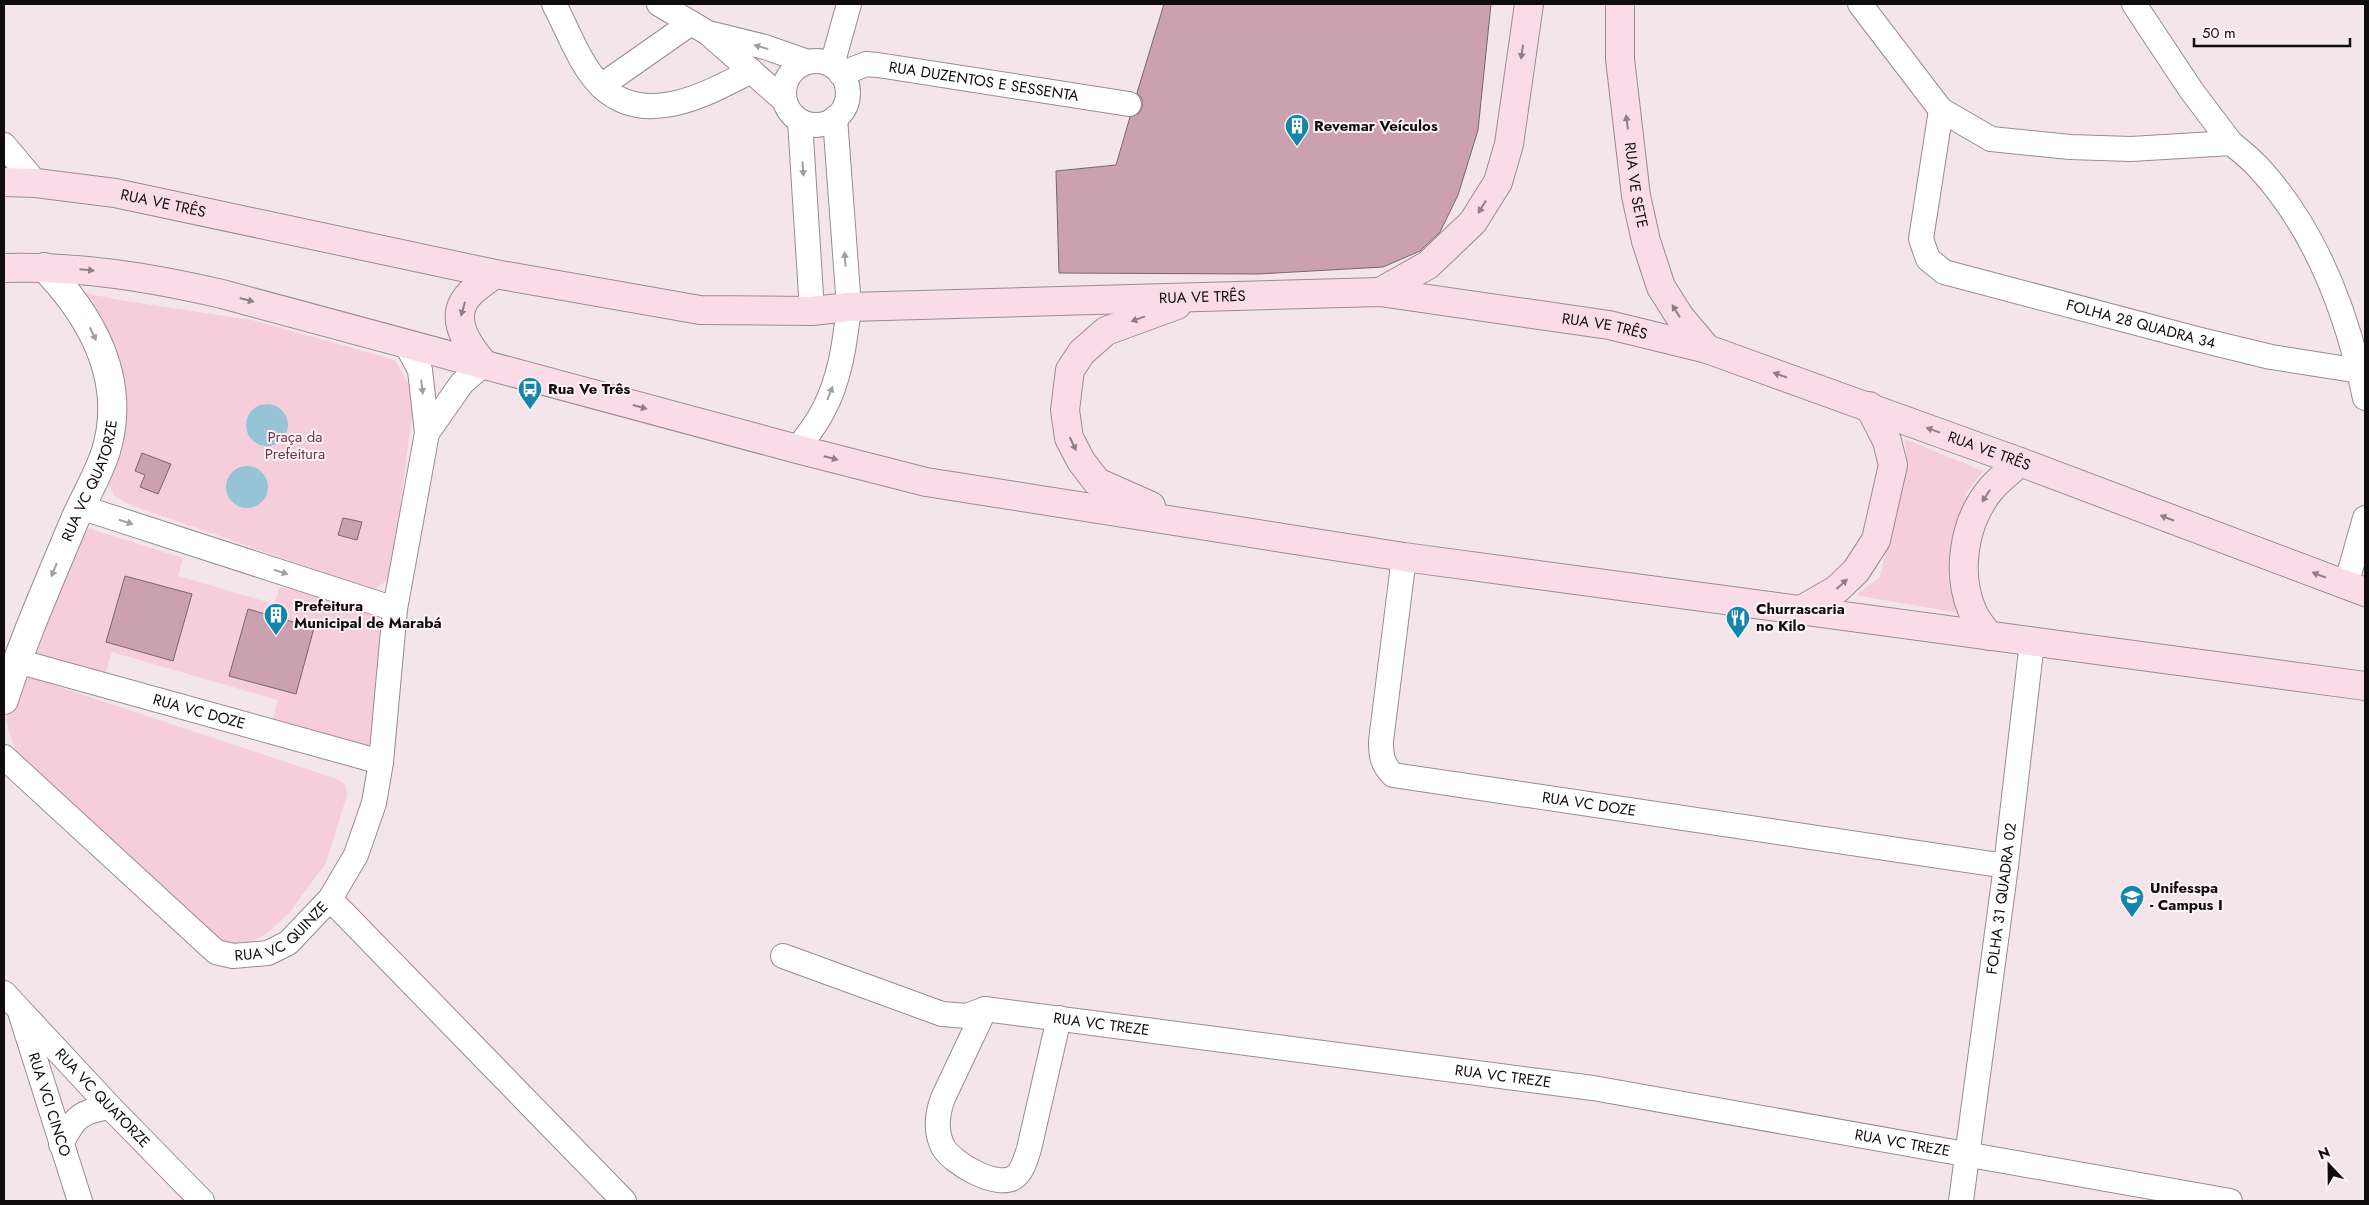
<svg xmlns="http://www.w3.org/2000/svg" width="2369" height="1205" font-family="Jost,sans-serif">
	<style>
		.green { fill: #f5cddb }
		.water { fill: #97c3d6 }
		.building { fill: #cba0af; stroke: #75686c }
		.lines { fill: none; stroke-linecap: round; stroke-linejoin: round }
		.minor-casing { stroke: #998c90; stroke-width: 26 }
		.tertiary-casing { stroke: #998c90; stroke-width: 30 }
		.secondary-casing { stroke: #998c90; stroke-width: 30 }
		.minor { stroke: #fff; stroke-width: 24 }
		.tertiary { stroke: #fff; stroke-width: 28 }
		.secondary { stroke: #fadce8; stroke-width: 28 }
		.oneway { fill: #a09e9f }
		.oneway2 { fill: #917f86 }
		.labels { text-anchor: middle; dominant-baseline: central; stroke-width: 4; stroke-linejoin: round; paint-order: stroke }
		.street-label { font-size: 15px; fill: #110d0e; stroke: #fef3f6 }
		.poi-label { font-size: 15px; font-weight: bold; fill: #110d0e; stroke: #fef3f6; text-anchor: start }
		.park-label { font-size: 15px; fill: #6c354b; stroke: #fef3f6 }
	</style>
	<rect width="100%" height="100%" fill="#f3e5e9"/>
	<path class="green" d="M80,292l39,8 133,20 143,40 17,31 2,9 -23,177 -17,13 -243,-85 -17,-9 -5,-11 8,-45z
		M1905,439l78,32 -17,23 -18,84 16,36 -108,-19 24,-18 27,-113z
		M90,529l93,29 -5,18 96,28 6,-17 92,25 8,12 -7,113 -7,11 -94,-26 6,-22 -166,-48 -7,22 -66,-16 -8,-13 47,-108z
		M29,677l308,102 8,5 2,11 -21,68 -37,50 -23,21 -21,11 -20,2 -208,-194c-14,-35 -13,-35 0,-70z"/>
	<path class="water" d="M246 425a21 21 0 1 1 42 0a21 21 0 1 1-42 0Z
		M226 487a21 21 0 1 1 42 0a21 21 0 1 1-42 0Z"/>
	<path class="building" d="M1164,4h327l-13,126 -20,65 -18,37 -20,19 -37,16 -125,7 -199,-1 -3,-102 60,-6 14,-48 9,-4 3,-6v-8l-5,-6z
		M142,453l29,11 -13,30 -18,-7 5,-12 -10,-4z
		M343,518l19,4 -5,18 -19,-5z
		M125,576l67,18 -19,67 -67,-19z
		M248,609l66,19 -18,66 -67,-18z"/>
	<g class="lines">
		<defs>
			<g id="minor">
				<path d="M554,4c14,26 26,62 48,83 44,41 105,7 149,-16"/>
				<path d="M659,4l49,29 77,68"/>
				<path d="M1860,4l81,106 50,29 79,8 61,2 100,-6c10,8 20,16 28,25 58,63 89,148 106,230"/>
				<path d="M2134,4l57,86 40,53"/>
				<path d="M712,34l53,13 43,15"/>
				<circle cx="816" cy="93" r="32"/>
				<path d="M832,65l17,-61"/>
				<path id="s1" d="M841,74l25,-10 12,1 251,39"/>
				<path d="M601,86l90,-63"/>
				<path id="s2" d="M1941,110l-20,129 7,20 16,13 253,67 74,18 89,14"/>
				<path d="M800,121l12,190"/>
				<path d="M4,145l32,38"/>
				<path d="M427,433l35,-50 22,-19"/>
				<path d="M797,449c9,-12 19,-24 26,-38 17,-31 22,-69 26,-104l-14,-189"/>
				<path d="M80,507l315,102"/>
				<path id="s3" d="M1404,557l-23,184c0,15 1,23 12,34l613,91"/>
				<path d="M2346,585l19,-67"/>
				<path id="s4" d="M17,661l364,101"/>
				<path id="s5" d="M4,757l212,195 17,4 35,-3 20,-10 42,-44 26,-44 18,-52 7,-41 14,-153 32,-176 -7,-63 -14,-26"/>
				<path d="M330,899l294,302"/>
				<path id="s6" d="M783,956l159,58 25,2 18,-7 608,79 637,113"/>
				<path id="s7" d="M4,993l106,114 92,94"/>
				<path d="M985,1009l-42,89c-6,16 -8,33 0,49 9,16 56,44 73,29 7,-6 10,-18 13,-27l30,-131"/>
				<path id="s8" d="M21,1015l59,186"/>
				<path d="M61,1144c14,-27 18,-32 49,-37"/>
				<path id="s9" d="M1961,1201l45,-335 26,-224"/>
			</g>
			<g id="tertiary">
				<path id="s10" d="M4,700c19,-60 45,-118 69,-176 10,-24 25,-48 33,-73 21,-71 -13,-133 -62,-184"/>
			</g>
			<g id="secondary">
				<path id="s11" d="M1620,4v55l16,137 10,45 15,46 19,30 27,32"/>
				<path id="s12" d="M4,182l32,1 79,10 380,81 205,36 112,1 37,-4 531,-15 229,33 98,24 313,113 345,130"/>
				<path d="M4,268c77,-2 144,9 218,26l575,155 129,33 478,75 961,129"/>
				<path d="M1380,292l48,-27 45,-43 25,-40 11,-38 20,-140"/>
				<path d="M484,364c-15,-17 -35,-45 -17,-67 7,-9 19,-16 28,-23"/>
				<path d="M1151,506l-54,-24 -16,-21 -12,-23 -4,-28 5,-40 12,-18 24,-21 71,-26"/>
				<path d="M1801,610l35,-20 20,-19 20,-31 17,-75 -6,-24 -18,-35"/>
				<path d="M1989,636c-6,-8 -14,-17 -17,-26 -16,-38 -8,-88 18,-120 8,-10 20,-19 30,-28"/>
			</g>
		</defs>
		<use href="#minor" class="minor-casing"/>
		<use href="#tertiary" class="tertiary-casing"/>
		<use href="#secondary" class="secondary-casing"/>
		<use href="#minor" class="minor"/>
		<use href="#tertiary" class="tertiary"/>
		<use href="#secondary" class="secondary"/>
	</g>
	<defs><path id="oneway-solid" d="M-6-.8H1V-3.2L6.5 0L1 3.2V.8H-6Z" transform="scale(1.25)"/></defs>
	<g class="oneway">
		<use href="#oneway-solid" transform="translate(761 47) rotate(-164)"/>
		<use href="#oneway-solid" transform="translate(803 169) rotate(86)"/>
		<use href="#oneway-solid" transform="translate(845 259) rotate(-94)"/>
		<use href="#oneway-solid" transform="translate(93 334) rotate(65)"/>
		<use href="#oneway-solid" transform="translate(422 387) rotate(83)"/>
		<use href="#oneway-solid" transform="translate(830 393) rotate(-69)"/>
		<use href="#oneway-solid" transform="translate(126 522) rotate(18)"/>
		<use href="#oneway-solid" transform="translate(54 570) rotate(112)"/>
		<use href="#oneway-solid" transform="translate(281 572) rotate(18)"/>
	</g>
	<g class="oneway2">
		<use href="#oneway-solid" transform="translate(1522 52) rotate(98)"/>
		<use href="#oneway-solid" transform="translate(1627 122) rotate(-97)"/>
		<use href="#oneway-solid" transform="translate(1482 207) rotate(122)"/>
		<use href="#oneway-solid" transform="translate(87 270) rotate(5)"/>
		<use href="#oneway-solid" transform="translate(247 300) rotate(15)"/>
		<use href="#oneway-solid" transform="translate(463 309) rotate(106)"/>
		<use href="#oneway-solid" transform="translate(1676 311) rotate(-122)"/>
		<use href="#oneway-solid" transform="translate(1138 319) rotate(160)"/>
		<use href="#oneway-solid" transform="translate(1780 375) rotate(-161)"/>
		<use href="#oneway-solid" transform="translate(640 407) rotate(15)"/>
		<use href="#oneway-solid" transform="translate(1933 430) rotate(-160)"/>
		<use href="#oneway-solid" transform="translate(1073 444) rotate(65)"/>
		<use href="#oneway-solid" transform="translate(831 458) rotate(14)"/>
		<use href="#oneway-solid" transform="translate(1986 496) rotate(123)"/>
		<use href="#oneway-solid" transform="translate(2167 518) rotate(-159)"/>
		<use href="#oneway-solid" transform="translate(2319 575) rotate(-159)"/>
		<use href="#oneway-solid" transform="translate(1842 584) rotate(-42)"/>
	</g>
	<defs>
		<symbol id="building-pin" viewBox="-11 -11 22 30"><path d="M0 17L-7.5 6A9.5 9.5 0 1 1 7.5 6Z" fill="#1386ac" stroke="#fef3f6"/><path d="M-4-6H4V6H1V3H-1V6H-4ZM-2.5-4.3h1.7v1.8h-1.7ZM.8-4.3h1.7v1.8H.8ZM-2.5-1h1.7V.8h-1.7ZM.8-1h1.7V.8H.8Z" fill="#fff"/></symbol>
		<symbol id="bus-pin" viewBox="-11 -11 22 30"><path d="M0 17L-7.5 6A9.5 9.5 0 1 1 7.5 6Z" fill="#1386ac" stroke="#fef3f6"/><path d="M-5-6H5V4H4V6H2V4H-2V6H-4V4H-5ZM-3.5-4V0h7V-4ZM-3.5 1.2v1.5H-2V1.2ZM2 1.2v1.5H3.5V1.2Z" fill="#fff"/></symbol>
		<symbol id="restaurant-pin" viewBox="-11 -11 22 30"><path d="M0 17L-7.5 6A9.5 9.5 0 1 1 7.5 6Z" fill="#1386ac" stroke="#fef3f6"/><path d="M-5-6h1v4h1v-4h1v4h1v-4h1v5L-1.5 .5V6h-2V.5L-5-1ZM5-6V6H3V1.5H1.5Q1.5-4 5-6Z" fill="#fff"/></symbol>
		<symbol id="university-pin" viewBox="-11 -11 22 30"><path d="M0 17L-7.5 6A9.5 9.5 0 1 1 7.5 6Z" fill="#1386ac" stroke="#fef3f6"/><path d="M0-5L7-2L0 1L-7-2ZM-4 1L0 2.5L4 1V4Q0 6-4 4Z" fill="#fff"/></symbol>
	</defs>
	<g fill-rule="evenodd">
		<use href="#building-pin" x="1283" y="112" width="28" height="38"/>
		<use href="#bus-pin" x="516" y="375" width="28" height="38"/>
		<use href="#building-pin" x="262" y="601" width="28" height="38"/>
		<use href="#restaurant-pin" x="1724" y="604" width="28" height="38"/>
		<use href="#university-pin" x="2118" y="883" width="28" height="38"/>
	</g>
	<g class="labels">
		<g class="street-label">
			<text stroke="none"><textPath href="#s1" startOffset="146">RUA DUZENTOS E SESSENTA</textPath></text>
			<text stroke="none"><textPath href="#s11" startOffset="182">RUA VE SETE</textPath></text>
			<text stroke="none"><textPath href="#s12" startOffset="161">RUA VE TRÊS</textPath></text>
			<text stroke="none"><textPath href="#s12" startOffset="1211">RUA VE TRÊS</textPath></text>
			<text stroke="none"><textPath href="#s2" startOffset="376">FOLHA 28 QUADRA 34</textPath></text>
			<text stroke="none"><textPath href="#s12" startOffset="1616">RUA VE TRÊS</textPath></text>
			<text stroke="none"><textPath href="#s12" startOffset="2021">RUA VE TRÊS</textPath></text>
			<text stroke="none"><textPath href="#s10" startOffset="236">RUA VC QUATORZE</textPath></text>
			<text stroke="none"><textPath href="#s4" startOffset="189">RUA VC DOZE</textPath></text>
			<text stroke="none"><textPath href="#s3" startOffset="421">RUA VC DOZE</textPath></text>
			<text stroke="none"><textPath href="#s9" startOffset="305">FOLHA 31 QUADRA 02</textPath></text>
			<text stroke="none"><textPath href="#s5" startOffset="362">RUA VC QUINZE</textPath></text>
			<text stroke="none"><textPath href="#s6" startOffset="331">RUA VC TREZE</textPath></text>
			<text stroke="none"><textPath href="#s6" startOffset="736">RUA VC TREZE</textPath></text>
			<text stroke="none"><textPath href="#s7" startOffset="144">RUA VC QUATORZE</textPath></text>
			<text stroke="none"><textPath href="#s8" startOffset="94">RUA VCI CINCO</textPath></text>
			<text stroke="none"><textPath href="#s6" startOffset="1141">RUA VC TREZE</textPath></text>
		</g>
		<g class="poi-label">
			<text x="1314" y="126">Revemar Veículos</text>
			<text x="548" y="389">Rua Ve Três</text>
			<text x="294" y="606">Prefeitura<tspan x="294" dy="17">Municipal de Marabá</tspan></text>
			<text x="1756" y="609">Churrascaria<tspan x="1756" dy="17">no Kilo</tspan></text>
			<text x="2150" y="888">Unifesspa<tspan x="2150" dy="17">- Campus I</tspan></text>
		</g>
		<g class="park-label">
			<text x="295" y="437">Praça da<tspan x="295" dy="17">Prefeitura</tspan></text>
		</g>
	</g>
	<rect width="2369" height="1205" fill="none" stroke="#110d0e" stroke-width="10"/>
	<g transform="translate(2329 1165) rotate(338)" stroke="#fef3f6" stroke-width="4" paint-order="stroke">
	<path d="M0-4L9 19L0 12L-9 19Z" fill="#110d0e"/>
	<text y="-8" font-size="14" font-weight="bold" text-anchor="middle" fill="#110d0e">N</text>
	</g>
	<path d="M2194 38v8h156v-8" fill="none" stroke="#110d0e" stroke-width="2.5"/>
	<text x="2202" y="38" font-size="15" fill="#110d0e" stroke="#fef3f6" stroke-width="4" paint-order="stroke">50 m</text>
</svg>
